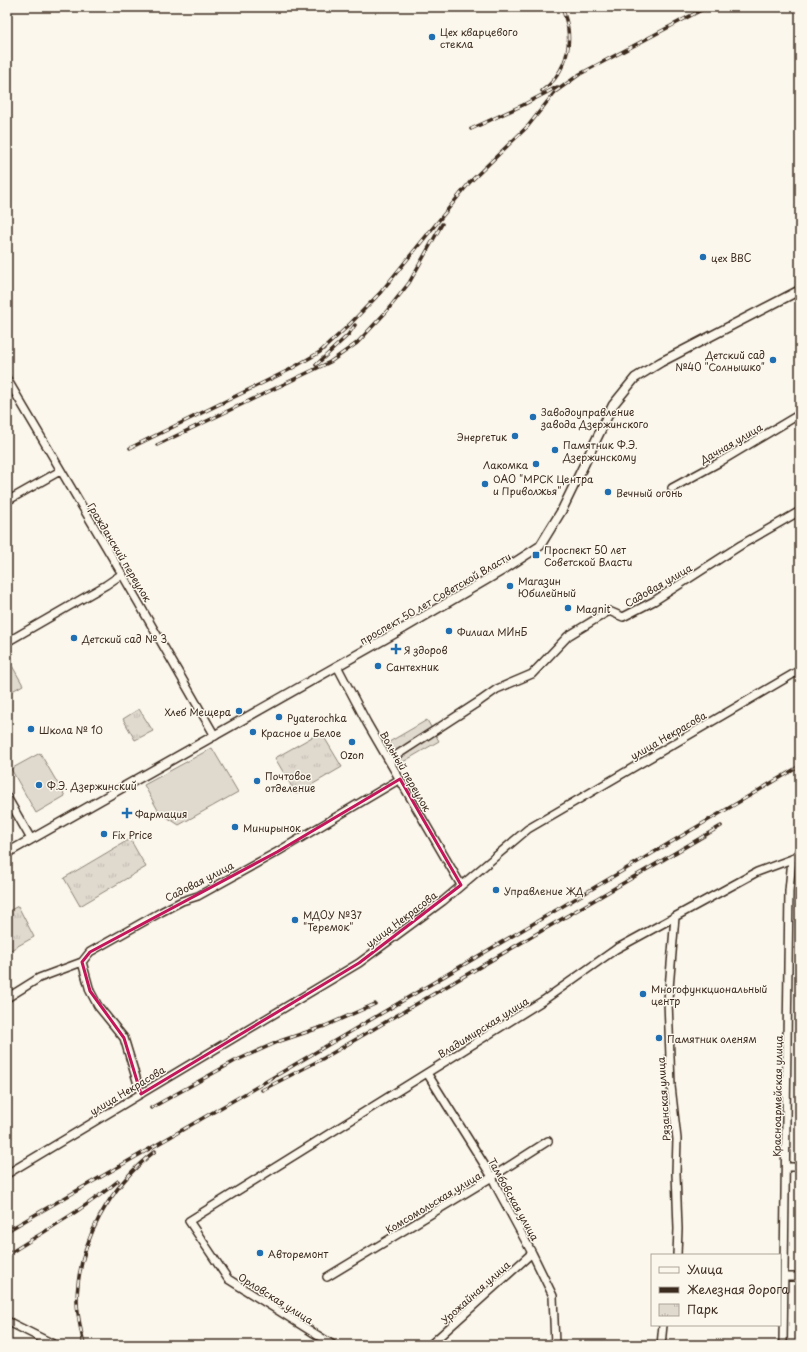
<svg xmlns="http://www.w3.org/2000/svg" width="807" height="1352" font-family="'Playpen Sans',sans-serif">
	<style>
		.grass { fill: #dfd9ce; stroke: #8d8276 }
		.park { fill: url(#park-tufts); stroke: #8d8276 }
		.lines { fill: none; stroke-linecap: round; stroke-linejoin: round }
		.minor-casing { stroke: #3b2a1e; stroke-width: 10 }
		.major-casing { stroke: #3b2a1e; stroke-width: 11 }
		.minor { stroke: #fbf7ec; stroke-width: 7 }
		.major { stroke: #fbf7ec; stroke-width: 8 }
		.rail-casing { stroke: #3b2a1e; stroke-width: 3.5 }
		.rail { stroke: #fbf7ec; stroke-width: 2; stroke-dasharray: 6; stroke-linecap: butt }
		.marked { fill: none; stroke: #c2185b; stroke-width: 3; stroke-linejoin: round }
		.poi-dot { fill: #1f6fb2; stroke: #fbf7ec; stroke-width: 1.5 }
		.labels { text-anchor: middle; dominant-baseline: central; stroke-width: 3; stroke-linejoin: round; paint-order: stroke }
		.poi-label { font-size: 10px; fill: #3b2a1e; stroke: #fbf7ec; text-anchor: start }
		.street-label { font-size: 10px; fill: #3b2a1e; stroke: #fbf7ec }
	</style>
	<defs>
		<pattern id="park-tufts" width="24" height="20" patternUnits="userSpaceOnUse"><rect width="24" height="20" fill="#dfd9ce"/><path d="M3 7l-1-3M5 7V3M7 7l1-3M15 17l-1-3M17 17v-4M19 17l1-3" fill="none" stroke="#c0bab0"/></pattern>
	</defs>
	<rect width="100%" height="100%" fill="#fbf7ec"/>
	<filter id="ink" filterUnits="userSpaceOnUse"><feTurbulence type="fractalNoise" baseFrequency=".025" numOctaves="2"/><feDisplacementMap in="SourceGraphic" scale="8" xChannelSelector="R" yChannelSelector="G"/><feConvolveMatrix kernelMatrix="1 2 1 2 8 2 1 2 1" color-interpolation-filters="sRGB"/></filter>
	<g filter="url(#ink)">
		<path class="grass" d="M11,664l12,21 -16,9v-28z
			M212,748l26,44 -59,33 -20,-13 -15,-27z
			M40,753l25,43 -29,17 -25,-44z"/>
		<path class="park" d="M139,709l14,22 -18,9 -12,-21z
			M427,720l12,21 -43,25 -12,-21z
			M321,732l21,35 -46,27 -21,-36z
			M130,839l16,28 -66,39 -16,-28z
			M18,906l16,31 -27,15v-40z"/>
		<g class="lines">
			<defs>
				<path id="minor" d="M7,379l115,195 93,162
					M672,488l46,-25 82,-49
					M7,501l53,-30
					M7,642l99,-57 16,-11
					M337,666l30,57 94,162
					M389,760l91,-59 17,-12 35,-15 36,-38 41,-25 14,6 31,-16 87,-56 59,-34
					M7,797l24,42
					M675,917l-7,83 3,86 6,53 -1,34 2,56 -1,26
					M82,962l8,29 8,15 26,32 17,56
					M7,998l32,-20 43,-16 8,-10 71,-40 21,-11 16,-5 79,-44 123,-73
					M427,1073l65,104 6,13 34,63 21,43 2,49
					M786,1167h14
					M7,1174l352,-211 84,-62 85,-72 272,-159
					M327,1277l165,-100 56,-36
					M784,1277h16
					M7,1321l48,24
					M333,1345l-105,-66 -39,-58 355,-221 72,-51 141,-77 35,-13
					M430,1345l102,-92
					M661,1345l2,-20
					M783,1345l6,-454 3,-32 8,-7"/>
				<path id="major" d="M7,853l392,-222 104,-61 37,-24 22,-36 51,-105 22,-27 26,-16 139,-72"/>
			</defs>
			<use href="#minor" class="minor-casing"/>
			<use href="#major" class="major-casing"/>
			<use href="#minor" class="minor"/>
			<use href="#major" class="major"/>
			<defs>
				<path id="rail" d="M542,91c20,-15 29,-38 26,-62 -1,-8 -4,-15 -6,-22
					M471,129l52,-24 34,-18
					M316,365l32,-30 7,-10
					M157,445l173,-83 27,-19 29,-31 23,-29 33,-59
					M130,448l159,-78 31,-18 27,-25 33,-34 90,-111 58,-56 27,-34 25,-18 127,-67
					M262,1090l62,-32 397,-232
					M151,1108l84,-47 45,-20 45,-15 50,-22
					M7,1231l248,-143 545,-322
					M7,1255c38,-24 77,-46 111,-74
					M84,1345c-3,-15 -7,-30 -7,-45 1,-58 33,-114 78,-149"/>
			</defs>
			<use href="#rail" class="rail-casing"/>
			<use href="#rail" class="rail"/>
		</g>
	</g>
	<path class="marked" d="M400,779l61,106 -102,78 -218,131 -17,-56 -34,-47 -8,-29 8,-10 187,-100z"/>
	<g class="poi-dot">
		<circle cx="432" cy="37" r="4"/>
		<circle cx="703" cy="257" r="4"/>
		<circle cx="773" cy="360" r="4"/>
		<circle cx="533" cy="417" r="4"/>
		<circle cx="515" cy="436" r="4"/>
		<circle cx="555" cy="450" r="4"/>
		<circle cx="536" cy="464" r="4"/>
		<circle cx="485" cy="484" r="4"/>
		<circle cx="608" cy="492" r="4"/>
		<rect x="532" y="551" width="8" height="8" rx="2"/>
		<circle cx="510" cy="586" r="4"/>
		<circle cx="568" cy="608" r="4"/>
		<circle cx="449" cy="631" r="4"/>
		<circle cx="74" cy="638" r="4"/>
		<path d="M394 643h4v4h4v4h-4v4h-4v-4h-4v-4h4z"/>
		<circle cx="378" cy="666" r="4"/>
		<circle cx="239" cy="711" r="4"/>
		<circle cx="279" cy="717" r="4"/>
		<circle cx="31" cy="729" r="4"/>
		<circle cx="253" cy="732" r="4"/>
		<circle cx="352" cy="742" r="4"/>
		<circle cx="257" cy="781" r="4"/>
		<circle cx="39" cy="785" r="4"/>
		<path d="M125 807h4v4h4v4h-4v4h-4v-4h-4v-4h4z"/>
		<circle cx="235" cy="827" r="4"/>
		<circle cx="104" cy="834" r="4"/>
		<circle cx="496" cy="890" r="4"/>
		<circle cx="295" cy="920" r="4"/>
		<circle cx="643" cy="994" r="4"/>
		<circle cx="659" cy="1038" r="4"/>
		<circle cx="260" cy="1253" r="4"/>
	</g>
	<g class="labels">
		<g class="poi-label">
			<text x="440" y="31">Цех кварцевого<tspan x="440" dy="12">стекла</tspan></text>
			<text x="711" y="257">цех ВВС</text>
			<text x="765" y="354" text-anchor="end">Детский сад<tspan x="765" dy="12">№40 "Солнышко"</tspan></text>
			<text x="541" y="411">Заводоуправление<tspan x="541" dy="12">завода Дзержинского</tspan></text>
			<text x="507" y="436" text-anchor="end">Энергетик</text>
			<text x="563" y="444">Памятник Ф.Э.<tspan x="563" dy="12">Дзержинскому</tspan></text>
			<text x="528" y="464" text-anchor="end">Лакомка</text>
			<text x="493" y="478">ОАО "МРСК Центра<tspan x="493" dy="12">и Приволжья"</tspan></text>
			<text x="616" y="492">Вечный огонь</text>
			<text x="544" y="549">Проспект 50 лет<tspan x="544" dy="12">Советской Власти</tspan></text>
			<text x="518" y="580">Магазин<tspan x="518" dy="12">Юбилейный</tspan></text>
			<text x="576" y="608">Magnit</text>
			<text x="457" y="631">Филиал МИнБ</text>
			<text x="82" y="638">Детский сад № 3</text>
			<text x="404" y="649">Я здоров</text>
			<text x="386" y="666">Сантехник</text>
			<text x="231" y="711" text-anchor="end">Хлеб Мещера</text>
			<text x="287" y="717">Pyaterochka</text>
			<text x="39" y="729">Школа № 10</text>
			<text x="261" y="732">Красное и Белое</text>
			<text x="352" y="754" text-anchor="middle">Ozon</text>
			<text x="265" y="775">Почтовое<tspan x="265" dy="12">отделение</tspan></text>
			<text x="47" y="785">Ф.Э. Дзержинский</text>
			<text x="135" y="813">Фармация</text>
			<text x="243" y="827">Минирынок</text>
			<text x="112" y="834">Fix Price</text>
			<text x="504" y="890">Управление ЖД</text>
			<text x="303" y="914">МДОУ №37<tspan x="303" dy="12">"Теремок"</tspan></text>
			<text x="651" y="988">Многофункциональный<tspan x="651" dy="12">центр</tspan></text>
			<text x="667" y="1038">Памятник оленям</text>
			<text x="268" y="1253">Авторемонт</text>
		</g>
		<g class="street-label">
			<text transform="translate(731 443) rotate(-30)">Дачная улица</text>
			<text transform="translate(120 552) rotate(59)">Гражданский переулок</text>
			<text transform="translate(658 585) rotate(-30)">Садовая улица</text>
			<text transform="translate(435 598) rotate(-30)">проспект 50 лет Советской Власти</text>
			<text transform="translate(668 735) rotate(-30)">улица Некрасова</text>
			<text transform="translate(406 771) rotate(60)">Вольный переулок</text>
			<text transform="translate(199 881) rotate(-27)">Садовая улица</text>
			<text transform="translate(401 919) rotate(-37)">улица Некрасова</text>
			<text transform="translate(483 1027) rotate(-32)">Владимирская улица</text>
			<text transform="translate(127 1090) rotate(-31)">улица Некрасова</text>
			<text transform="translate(777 1096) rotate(-89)">Красноармейская улица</text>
			<text transform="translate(663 1099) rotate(-94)">Рязанская улица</text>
			<text transform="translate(514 1199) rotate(61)">Тамбовская улица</text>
			<text transform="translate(433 1202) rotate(-31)">Комсомольская улица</text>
			<text transform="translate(475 1292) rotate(-42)">Урожайная улица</text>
			<text transform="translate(276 1298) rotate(32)">Орловская улица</text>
		</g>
	</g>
	<rect width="807" height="1352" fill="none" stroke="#fbf7ec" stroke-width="24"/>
	<rect x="12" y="12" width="783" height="1328" fill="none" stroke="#3b2a1e" stroke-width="1.5" filter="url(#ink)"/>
	<rect x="651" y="1254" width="130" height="72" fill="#fbf7ec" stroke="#aea59a"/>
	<rect x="659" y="1267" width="20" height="6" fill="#fbf7ec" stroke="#aea59a"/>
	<text x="687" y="1274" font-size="12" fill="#3b2a1e">Улица</text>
	<rect x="659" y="1287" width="20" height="6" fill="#3b2a1e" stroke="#aea59a"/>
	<text x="687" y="1294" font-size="12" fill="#3b2a1e">Железная дорога</text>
	<rect x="659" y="1304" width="20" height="12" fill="url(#park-tufts)" stroke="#aea59a"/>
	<text x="687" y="1314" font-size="12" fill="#3b2a1e">Парк</text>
</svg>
